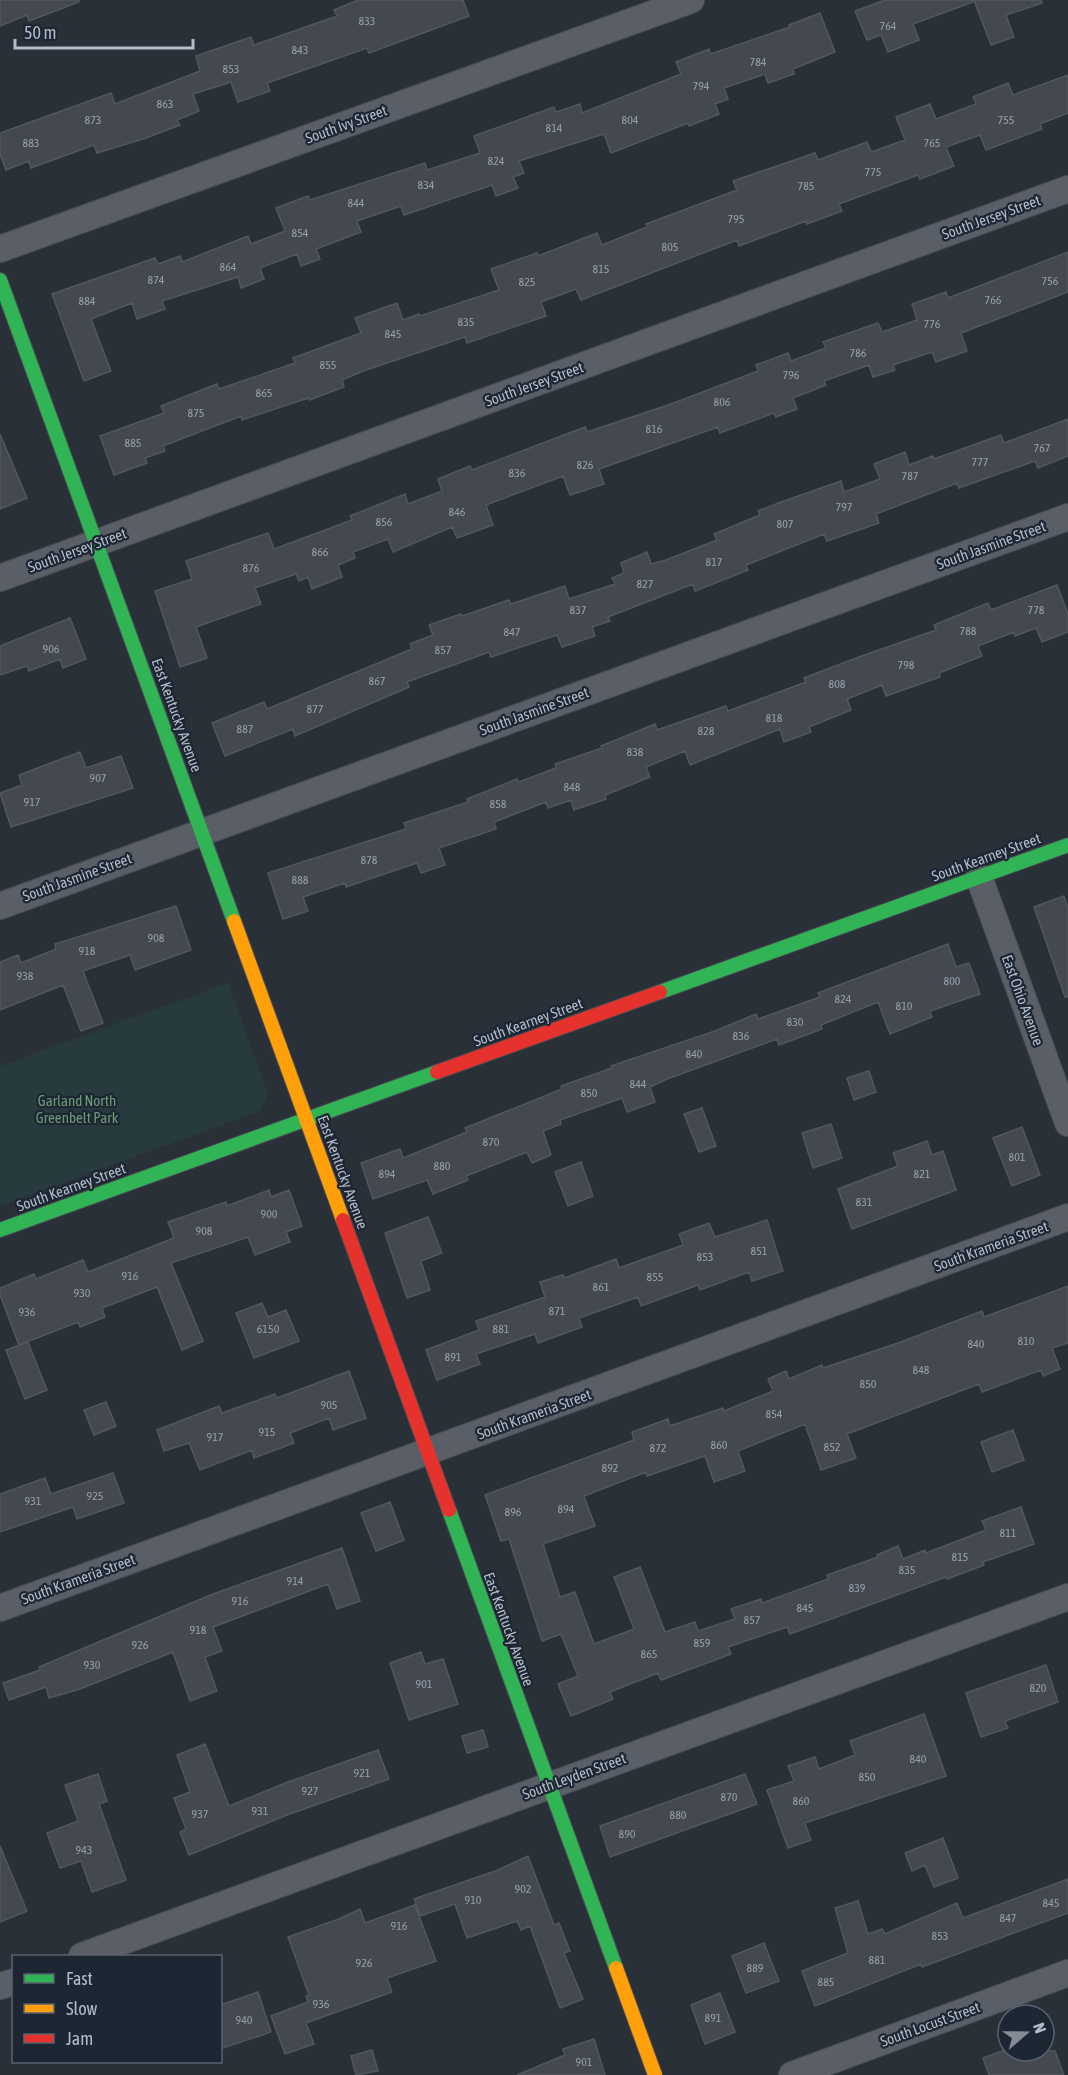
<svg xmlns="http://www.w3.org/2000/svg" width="1068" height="2075" font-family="'Asap Condensed',sans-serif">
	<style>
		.green { fill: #273a3e }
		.building { fill: #444950; stroke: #52575f; stroke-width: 1.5 }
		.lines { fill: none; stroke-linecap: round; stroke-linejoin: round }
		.street-casing { stroke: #484c53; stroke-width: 28 }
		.fast-casing { stroke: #484c53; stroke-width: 16 }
		.slow-casing { stroke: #484c53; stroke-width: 16 }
		.jam-casing { stroke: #484c53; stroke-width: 16 }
		.street { stroke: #5a5e66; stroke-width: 26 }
		.fast { stroke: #30b455; stroke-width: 14 }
		.slow { stroke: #ff9f0a; stroke-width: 14 }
		.jam { stroke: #e5322d; stroke-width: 14 }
		.labels { text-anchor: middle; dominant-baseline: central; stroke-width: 4.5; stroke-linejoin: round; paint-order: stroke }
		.number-label { font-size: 12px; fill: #989fab }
		.street-label { font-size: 15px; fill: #b4bcc9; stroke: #1d2633 }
		.park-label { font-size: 15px; fill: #6b9a76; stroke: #1d2633 }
	</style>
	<rect width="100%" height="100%" fill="#2a3038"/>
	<path class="green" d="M228,983l40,111 -8,17 -260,95v-140z"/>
	<path class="building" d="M0,0h79v2l-50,19 -2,-6 -27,11z
		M358,0h105l6,16 -100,37 -2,-5 -100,35 3,8 -32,11 -7,-20 -38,12 6,17 -22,9 3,5 -34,13 -49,15 -3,-8 -63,23 -2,-7 -23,9 -6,-16v-21l111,-40 4,11 85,-33 -4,-15 55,-19 3,8 83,-29 -3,-6z
		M885,0h88v2l-60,22 6,16 -31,12 -7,-17 -14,5 -12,-29z
		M974,0h67l1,3 -36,12 8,22 -23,8z
		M820,13l15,39 -42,17 1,5 -26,9 -3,-9 -41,14 4,11 -13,5 4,10 -30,12 -1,-3 -77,30 -7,-19 -85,27 5,12 -11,4 5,11 -22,8 -4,-11 -88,30 -3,-9 -44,15 4,11 -45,17 4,10 -19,7 -4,-12 -37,14 4,11 -23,9 -3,-11 -76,24 3,8 -28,10 -5,-16 -41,16 20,52 -27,10 -32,-87 103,-36 3,6 22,-8 2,6 66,-26 3,8 34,-13 -9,-23 32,-12 2,4 115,-37 2,7 53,-17 -6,-17 80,-29 2,5 24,-8 2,9 99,-39 -5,-12 33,-13 2,5 79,-27 -1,-2z
		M1068,75v38l-28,11 2,5 -56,21 -6,-15 -34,12 8,19 -34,13 -2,-4 -79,29 3,7 -35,13 -1,-3 -67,25 -2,-6 -156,60 -5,-11 -35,13 5,14 -79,27 -2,-6 -102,34 -21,9 2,7 -35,13 -1,-2 -66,22 -1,-4 -78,30 2,5 -20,7 2,5 -33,12 -14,-39 64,-23 -3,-7 56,-22 2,5 76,-26 -2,-5 68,-25 -6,-15 42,-15 6,17 16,-6 1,2 79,-26 -8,-21 46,-16 1,3 59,-23 5,12 45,-18 -1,-3 91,-34 -4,-9 82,-28 3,7 49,-18 4,10 34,-12 -9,-23 34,-13 6,15 40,-15 -3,-7 35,-14 5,12z
		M1068,252v40l-107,41 6,18 -31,11 -4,-10 -39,13 2,5 -22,7 -4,-12 -45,16 2,4 -33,13 4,11 -21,8 -2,-4 -54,20 -2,-6 -119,42 5,15 -34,11 -7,-19 -77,29 7,20 -36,13 -5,-11 -59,25 -5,-13 -35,13 2,6 -17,7 4,12 -30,12 -4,-12 -9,4 -3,-7 -41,14 6,16 -65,23 11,31 -27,9 -25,-76 37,-12 -6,-18 82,-28 6,16 78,-29 -2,-4 55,-22 3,10 34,-13 -4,-12 32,-13 2,4 113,-43 2,5 84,-28 87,-33 -2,-6 32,-12 3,8 35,-13 -3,-6 55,-19 4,9 35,-12 -5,-16 34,-12 2,6z
		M1068,419v37l-30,12 -3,-7 -76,27 -2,-5 -81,31 3,9 -52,18 -3,-7 -78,31 2,5 -53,21 -2,-7 -85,33 2,4 -18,6 3,9 -33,11 -5,-12 -66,22 -2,-5 -82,30 2,5 -114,49 -2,-7 -68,27 -13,-33 52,-21 3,7 145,-60 -2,-5 23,-9 -4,-10 32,-11 1,2 47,-16 2,4 54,-18 4,13 46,-15 -3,-6 12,-5 -3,-10 26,-11 4,12 15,-4 51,-20 -3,-6 46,-19 -2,-4 23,-9 60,-21 3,11 36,-13 -6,-15 31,-12 4,13 24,-9 1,3 67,-24 3,8z
		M0,434l27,64 -27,11z
		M1057,585l11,29v18l-26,10 -6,-14 -21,8 -1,-4 -36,14 4,10 -43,17 1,4 -54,19 -4,-11 -35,14 4,11 -42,17 2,5 -27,10 -4,-13 -90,36 -5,-14 -39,16 4,10 -45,18 1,4 -32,11 -3,-10 -23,8 -2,-6 -52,20 2,7 -57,19 6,17 -24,8 -4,-10 -71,24 -1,-4 -42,14 5,14 -25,8 -15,-46 138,-44 -2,-6 64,-21 -1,-3 50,-20 2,3 37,-14 -1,-4 47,-16 -1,-2 54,-22 2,6 69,-24 2,5 78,-29 -2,-4 52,-20 80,-28 -2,-5 54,-22 3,7z
		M70,618l16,41 -23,9 -3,-9 -31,12 -2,-5 -27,9v-29z
		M80,752l6,16 35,-12 12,32 -122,39 -11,-34 22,-8 -3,-10z
		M1064,896l4,12v89h-3l-31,-90z
		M176,906l15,44 -56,20 -5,-15 -47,16 20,52 -22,8 -18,-46 -63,25v-48l18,-7 3,8 35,-14 -1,-5z
		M948,944l8,23 13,-4 11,31 -50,17 2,6 -42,17 -12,-32 -57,23 1,4 -43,16 -2,-6 -110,40 -17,8 5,15 -28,10 -5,-14 -62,22 1,4 -18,7 8,24 -19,8 -5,-11 -61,24 2,4 -35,14 -6,-14 -54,19 -12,-36 39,-14 3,9 64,-26 -2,-4 97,-39 -1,-3 51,-18 -1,-2 104,-35 41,-17 2,5 62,-22 -2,-4z
		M869,1071l7,21 -22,8 -7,-22z
		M702,1108l14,38 -17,6 -15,-38z
		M831,1124l11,34 -29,10 -11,-35z
		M1022,1127l18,48 -28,11 -19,-48z
		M927,1141l5,14 11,-4 13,39 -104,39 -14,-40 60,-23 -5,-13z
		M581,1162l12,34 -25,10 -13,-34z
		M269,1190l2,7 18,-7 13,36 -16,6 4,10 -35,13 -7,-18 -77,26 32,78 -21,9 -25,-63 -55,21 3,9 -25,10 -2,-5 -59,23 -19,-50v-7l34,-14 2,5 47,-19 5,12 86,-34 -6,-16 58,-20 1,4z
		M428,1217l14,36 -21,8 9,29 -23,8 -22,-65z
		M767,1220l16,51 -31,10 -3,-9 -49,18 -2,-5 -57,21 -3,-9 -59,21 3,9 -44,16 -3,-9 -59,20 4,10 -43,16 -11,-30 53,-20 -3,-9 69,-24 -5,-15 23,-7 1,3 52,-19 3,9 64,-23 -4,-11 30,-11 6,14z
		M1068,1286v57l-16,5 8,21 -17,7 -2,-6 -59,22 -3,-8 -132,50 9,24 -35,12 -16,-46 -67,27 7,20 -31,11 -9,-26 -58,20 -1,-4 -62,24 11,30 -52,18 17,53 15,-5 19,52 40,-15 -20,-52 26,-10 25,65 30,-10 3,9 37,-12 -4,-10 30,-10 1,4 66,-24 -1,-4 51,-18 -1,-2 21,-9 5,13 22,-9 1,3 60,-23 -4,-9 39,-14 13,37 -51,18 1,3 -37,14 -1,-2 -156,57 -3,-7 -59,20 3,7 -70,26 -3,-7 -48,19 3,7 -42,17 -13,-32 20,-8 -17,-42 -19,7 -33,-102 -8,2 -16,-46 149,-55 -2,-8 36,-13 2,7 53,-18 1,3 49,-20 -5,-12 18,-8 3,8 33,-14 1,3 75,-25 84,-32 2,6z
		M262,1303l6,14 18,-7 13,31 -45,17 -18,-45z
		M28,1342l19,48 -22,9 -19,-49z
		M349,1371l17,47 -33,12 -4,-12 -39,15 4,10 -40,15 -2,-8 -52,20 -11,-27 -25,8 -7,-21 62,-24 3,7 53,-19 2,4z
		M106,1402l10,24 -22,9 -10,-25z
		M1013,1430l11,30 -32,12 -11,-30z
		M113,1473l11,30 -47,16 -4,-12 -73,25v-38l45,-16 6,16z
		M390,1502l14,38 -28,11 -15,-38z
		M342,1548l18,53 -23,8 -9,-25 -115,43 9,24 -17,6 12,34 -27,10 -17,-49 -93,37 -31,9 -3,-11 -37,13 -6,-17 37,-13 -1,-3 174,-73z
		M421,1652l4,12 18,-5 15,45 -49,16 -19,-57z
		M1046,1665l12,37 -53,19 3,7 -27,9 -15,-44z
		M924,1714l22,62 -141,47 6,17 -23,8 -21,-58 27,-9 -6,-15 27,-9 4,12 36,-14 -5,-14z
		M483,1730l5,17 -21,6 -5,-17z
		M205,1744l24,62 59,-24 90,-32 11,29 -102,36 -98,40 -9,-23 6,-3 -12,-31 16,-6 -13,-37z
		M98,1774l9,27 -8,3 27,76 -34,12 -11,-31 -21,7 -13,-35 31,-12 -13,-36z
		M745,1774l12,30 -147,53 -10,-31z
		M943,1838l15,40 -24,9 -9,-22 -13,6 -7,-18z
		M0,1846l27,65 -27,11z
		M528,1856l26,69 5,-2 11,28 -6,2 19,46 -23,9 -30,-82 -9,4 -4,-9 -50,17 -12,-34 -35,12 -6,-17 84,-29z
		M1068,1879v34l-146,54 -1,-3 -106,42 -13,-35 46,-18 -13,-45 23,-7 10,33 14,-5 3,5 72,-31 6,15z
		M415,1905l21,56 -49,17 5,14 -86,31 8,21 -29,10 -14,-38 37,-14 -2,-6 3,-1 -21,-58 51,-18 21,-10 5,14z
		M764,1943l15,38 -33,12 -14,-37z
		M258,1992l13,40 -51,17v-44z
		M720,1993l15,39 -30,12 -14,-39z
		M594,2039l11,36h-88l48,-20 -2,-6z
		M372,2050l6,21 -22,4 -5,-19z
		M1002,2051h53l9,24h-75l-6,-17z"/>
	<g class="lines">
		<defs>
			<path id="street" d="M0,249l691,-249
				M0,578l1068,-389
				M979,877l89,246
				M0,906l1068,-389
				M0,1608l1068,-391
				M82,1956l986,-359
				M0,1986l14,-4
				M792,2075l276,-102"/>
			<path id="fast" d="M0,280l234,641
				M660,992l408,-147
				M0,1230l437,-158
				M449,1510l167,458"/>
			<path id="slow" d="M234,921l109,299
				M616,1968l39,107"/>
			<path id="jam" d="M437,1072l223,-80
				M343,1220l106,290"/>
		</defs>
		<use href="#street" class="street-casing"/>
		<use href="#fast" class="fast-casing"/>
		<use href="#slow" class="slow-casing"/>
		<use href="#jam" class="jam-casing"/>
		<use href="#street" class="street"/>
		<use href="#fast" class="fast"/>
		<use href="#slow" class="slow"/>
		<use href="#jam" class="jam"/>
	</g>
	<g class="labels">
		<g class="number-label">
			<text x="367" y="21">833</text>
			<text x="888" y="26">764</text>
			<text x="300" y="50">843</text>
			<text x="758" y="62">784</text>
			<text x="231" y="69">853</text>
			<text x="701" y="86">794</text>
			<text x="165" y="104">863</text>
			<text x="93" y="120">873</text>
			<text x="630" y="120">804</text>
			<text x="1006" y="120">755</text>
			<text x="554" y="128">814</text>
			<text x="31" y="143">883</text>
			<text x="932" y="143">765</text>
			<text x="496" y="161">824</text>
			<text x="873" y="172">775</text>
			<text x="426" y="185">834</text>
			<text x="806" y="186">785</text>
			<text x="356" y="203">844</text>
			<text x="736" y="219">795</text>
			<text x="300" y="233">854</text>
			<text x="670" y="247">805</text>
			<text x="228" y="267">864</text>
			<text x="601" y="269">815</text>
			<text x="156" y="280">874</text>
			<text x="1050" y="281">756</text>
			<text x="527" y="282">825</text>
			<text x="993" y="300">766</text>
			<text x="87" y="301">884</text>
			<text x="466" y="322">835</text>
			<text x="932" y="324">776</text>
			<text x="393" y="334">845</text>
			<text x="858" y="353">786</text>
			<text x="328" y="365">855</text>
			<text x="791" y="375">796</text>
			<text x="264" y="393">865</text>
			<text x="722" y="402">806</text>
			<text x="196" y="413">875</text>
			<text x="654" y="429">816</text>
			<text x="133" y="443">885</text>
			<text x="1042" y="448">767</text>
			<text x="980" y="462">777</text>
			<text x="585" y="465">826</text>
			<text x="517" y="473">836</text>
			<text x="910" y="476">787</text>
			<text x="844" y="507">797</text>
			<text x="457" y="512">846</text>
			<text x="384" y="522">856</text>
			<text x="785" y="524">807</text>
			<text x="320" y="552">866</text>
			<text x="714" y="562">817</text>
			<text x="251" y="568">876</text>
			<text x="645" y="584">827</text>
			<text x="578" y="610">837</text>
			<text x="1036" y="610">778</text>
			<text x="968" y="631">788</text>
			<text x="512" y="632">847</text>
			<text x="51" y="649">906</text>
			<text x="443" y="650">857</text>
			<text x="906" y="665">798</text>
			<text x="377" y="681">867</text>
			<text x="837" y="684">808</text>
			<text x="315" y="709">877</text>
			<text x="774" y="718">818</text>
			<text x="245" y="729">887</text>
			<text x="706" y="731">828</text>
			<text x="635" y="752">838</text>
			<text x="98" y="778">907</text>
			<text x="572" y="787">848</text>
			<text x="32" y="802">917</text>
			<text x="498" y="804">858</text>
			<text x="369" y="860">878</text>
			<text x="300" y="880">888</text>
			<text x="156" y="938">908</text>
			<text x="87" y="951">918</text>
			<text x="25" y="976">938</text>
			<text x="952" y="981">800</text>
			<text x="843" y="999">824</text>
			<text x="904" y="1006">810</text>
			<text x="795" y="1022">830</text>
			<text x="741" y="1036">836</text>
			<text x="694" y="1054">840</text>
			<text x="638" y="1084">844</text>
			<text x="589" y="1093">850</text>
			<text x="491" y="1142">870</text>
			<text x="1017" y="1157">801</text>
			<text x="442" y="1166">880</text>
			<text x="387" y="1174">894</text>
			<text x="922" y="1174">821</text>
			<text x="864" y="1202">831</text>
			<text x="269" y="1214">900</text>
			<text x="204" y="1231">908</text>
			<text x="759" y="1251">851</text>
			<text x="705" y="1257">853</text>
			<text x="130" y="1276">916</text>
			<text x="655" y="1277">855</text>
			<text x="601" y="1287">861</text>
			<text x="82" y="1293">930</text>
			<text x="557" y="1311">871</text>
			<text x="27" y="1312">936</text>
			<text x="268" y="1329">6150</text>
			<text x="501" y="1329">881</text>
			<text x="1026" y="1341">810</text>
			<text x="976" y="1344">840</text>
			<text x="453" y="1357">891</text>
			<text x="921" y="1370">848</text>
			<text x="868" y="1384">850</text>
			<text x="329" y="1405">905</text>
			<text x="774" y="1414">854</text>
			<text x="267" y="1432">915</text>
			<text x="215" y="1437">917</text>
			<text x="719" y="1445">860</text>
			<text x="832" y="1447">852</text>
			<text x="658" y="1448">872</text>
			<text x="610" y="1468">892</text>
			<text x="95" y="1496">925</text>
			<text x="33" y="1501">931</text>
			<text x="566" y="1509">894</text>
			<text x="513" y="1512">896</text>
			<text x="1008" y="1533">811</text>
			<text x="960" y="1557">815</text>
			<text x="907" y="1570">835</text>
			<text x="295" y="1581">914</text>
			<text x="857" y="1588">839</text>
			<text x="240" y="1601">916</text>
			<text x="805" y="1608">845</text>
			<text x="752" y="1620">857</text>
			<text x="198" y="1630">918</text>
			<text x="702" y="1643">859</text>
			<text x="140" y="1645">926</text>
			<text x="649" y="1654">865</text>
			<text x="92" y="1665">930</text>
			<text x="424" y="1684">901</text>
			<text x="1038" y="1688">820</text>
			<text x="918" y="1759">840</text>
			<text x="362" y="1773">921</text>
			<text x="867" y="1777">850</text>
			<text x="310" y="1791">927</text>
			<text x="729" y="1797">870</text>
			<text x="801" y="1801">860</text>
			<text x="260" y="1811">931</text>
			<text x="200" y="1814">937</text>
			<text x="678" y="1815">880</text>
			<text x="627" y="1834">890</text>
			<text x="84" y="1850">943</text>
			<text x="523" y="1889">902</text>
			<text x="473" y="1900">910</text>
			<text x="1051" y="1903">845</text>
			<text x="1008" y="1918">847</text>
			<text x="399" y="1926">916</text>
			<text x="940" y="1936">853</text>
			<text x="877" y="1960">881</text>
			<text x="364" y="1963">926</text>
			<text x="755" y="1968">889</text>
			<text x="826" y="1982">885</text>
			<text x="321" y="2004">936</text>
			<text x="713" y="2018">891</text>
			<text x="244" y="2020">940</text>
			<text x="584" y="2062">901</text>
		</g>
		<g class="street-label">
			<text transform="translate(346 124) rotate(-20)">South Ivy Street</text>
			<text transform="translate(991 217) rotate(-20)">South Jersey Street</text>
			<text transform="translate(534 384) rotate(-20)">South Jersey Street</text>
			<text transform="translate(991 545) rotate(-20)">South Jasmine Street</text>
			<text transform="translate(77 550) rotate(-20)">South Jersey Street</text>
			<text transform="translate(534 711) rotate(-20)">South Jasmine Street</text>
			<text transform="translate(177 715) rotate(70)">East Kentucky Avenue</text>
			<text transform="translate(986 857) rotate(-20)">South Kearney Street</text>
			<text transform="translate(77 877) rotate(-20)">South Jasmine Street</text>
			<text transform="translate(1023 1000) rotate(70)">East Ohio Avenue</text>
			<text transform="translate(528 1022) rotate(-20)">South Kearney Street</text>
			<text transform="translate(343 1172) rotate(70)">East Kentucky Avenue</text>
			<text transform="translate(71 1187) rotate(-20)">South Kearney Street</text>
			<text transform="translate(991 1246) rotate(-20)">South Krameria Street</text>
			<text transform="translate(534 1414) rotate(-20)">South Krameria Street</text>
			<text transform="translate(78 1579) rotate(-20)">South Krameria Street</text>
			<text transform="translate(509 1629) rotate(70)">East Kentucky Avenue</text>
			<text transform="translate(574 1776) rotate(-20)">South Leyden Street</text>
			<text transform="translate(930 2024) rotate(-20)">South Locust Street</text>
		</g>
		<g class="park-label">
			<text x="77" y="1100">Garland North<tspan x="77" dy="17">Greenbelt Park</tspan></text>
		</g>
	</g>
	<rect x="12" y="1955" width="210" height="108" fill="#1d2633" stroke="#59626f" stroke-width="1.5"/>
	<rect x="24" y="1974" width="30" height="9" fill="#30b455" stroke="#59626f" stroke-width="1.5"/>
	<text x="66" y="1985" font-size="18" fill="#b4bcc9">Fast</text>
	<rect x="24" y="2004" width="30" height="9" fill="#ff9f0a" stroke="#59626f" stroke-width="1.5"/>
	<text x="66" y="2015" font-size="18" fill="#b4bcc9">Slow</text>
	<rect x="24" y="2034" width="30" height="9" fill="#e5322d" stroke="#59626f" stroke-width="1.5"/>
	<text x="66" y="2045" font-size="18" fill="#b4bcc9">Jam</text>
	<g transform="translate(1026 2033) rotate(70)"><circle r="28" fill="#1d2633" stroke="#59626f" stroke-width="1.5"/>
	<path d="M0-4.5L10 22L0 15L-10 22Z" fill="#848b96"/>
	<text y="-9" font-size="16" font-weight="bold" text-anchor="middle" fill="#b4bcc9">N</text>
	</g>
	<path d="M15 39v9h178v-9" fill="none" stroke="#b4bcc9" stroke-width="3"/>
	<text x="24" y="39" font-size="18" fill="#b4bcc9" stroke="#1d2633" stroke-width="4.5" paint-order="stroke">50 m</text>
</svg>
